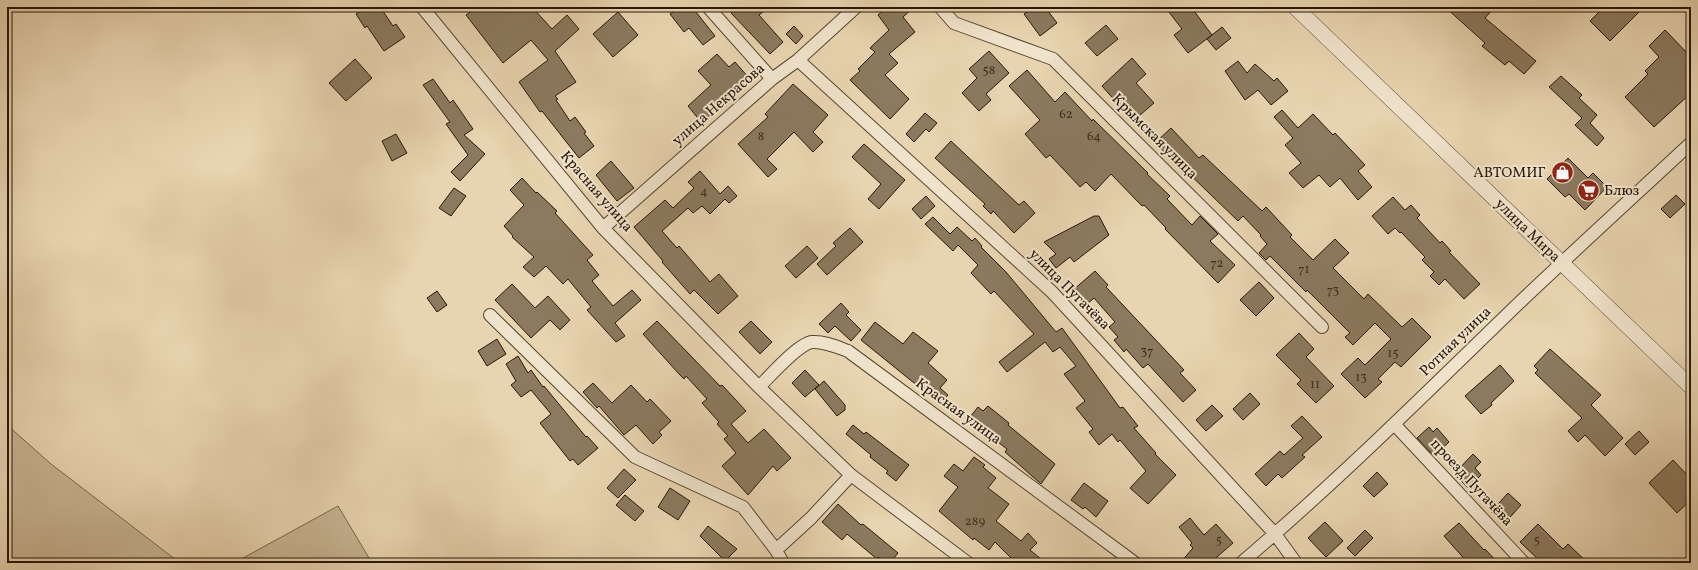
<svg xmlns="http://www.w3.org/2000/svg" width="1698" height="570" font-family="Vollkorn,serif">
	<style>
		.green { fill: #c7b493; stroke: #77664d }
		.building { fill: #8b7a5f; stroke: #271807 }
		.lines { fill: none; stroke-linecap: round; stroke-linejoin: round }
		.minor-casing { stroke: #574731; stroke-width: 14 }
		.tertiary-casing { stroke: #574731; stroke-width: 16 }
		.minor { stroke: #f0e3cc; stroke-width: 12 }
		.tertiary { stroke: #f0e3cc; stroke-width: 15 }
		.labels { text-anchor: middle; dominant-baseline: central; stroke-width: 4; stroke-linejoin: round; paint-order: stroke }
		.number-label { font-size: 13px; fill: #40301d }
		.street-label { font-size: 15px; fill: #271807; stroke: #f0e3cc }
		.poi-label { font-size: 15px; fill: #271807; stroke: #f0e3cc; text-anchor: end }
	</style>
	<rect width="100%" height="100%" fill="#e8d4b0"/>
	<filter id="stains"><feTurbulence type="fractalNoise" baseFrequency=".005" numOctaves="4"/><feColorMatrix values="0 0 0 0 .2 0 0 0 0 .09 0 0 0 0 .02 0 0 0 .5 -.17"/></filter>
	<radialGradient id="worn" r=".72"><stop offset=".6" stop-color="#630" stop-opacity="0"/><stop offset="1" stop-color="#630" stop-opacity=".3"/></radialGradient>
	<path class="green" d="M7,425l44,39 129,99h-173z
		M338,506l34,57h-138z"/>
	<path class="building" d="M366,7h14l13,19 3,-2 9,13 -21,14 -17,-25 -2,2 -9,-14z
		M477,7h55l20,22 15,-14 12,14 -24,22 21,31 -21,14 3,3 -2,1 14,21 5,-4 11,15 -2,1 10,13 -15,12 -37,-47 -2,1 -21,-30 29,-22 -17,-20 -28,23 -37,-48z
		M680,7h12l23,29 -12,9 -14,-17 -5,4 -14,-18z
		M738,7h31l-10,8 24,27 -13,12 -39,-41z
		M887,7h27l-11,10 12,15 -26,22 9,9 -13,12 24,24 -19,20 -40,-39 10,-9 -2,-2 17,-17 -5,-4 19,-18 -11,-15z
		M1034,7h11l12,16 -17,13 -16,-22z
		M1165,7h26l21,28 10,-8 9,11 -15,12 -9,-11 5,-4 -24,18 -14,-18 8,-6z
		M1445,7h50l-10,11 51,43 -12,13 -15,-13 -4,4 -23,-19 3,-3z
		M1604,7h40l-34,34 -20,-20z
		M618,12l20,23 -25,22 -20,-23z
		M1106,25l12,14 -21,17 -12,-13z
		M794,26l9,10 -7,8 -10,-10z
		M1665,30l26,27v36l-37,34 -29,-30 23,-23 -3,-3 14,-14 -10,-11z
		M989,51l20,22 -23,21 5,6 -12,11 -17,-18 15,-15 -8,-9z
		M717,54l12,13 6,-5 14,16 -25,22 3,3 -26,19 -13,-16 23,-21 -13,-14z
		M1132,58l14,16 -10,9 18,20 -21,18 -31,-35z
		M355,59l17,19 -26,23 -17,-18z
		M1238,61l9,12 8,-9 19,17 3,-3 11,13 -17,14 -13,-15 -13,10 -20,-29z
		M1027,70l28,32 10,-10 27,29 1,-2 55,54 -1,1 23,22 -3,3 25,26 8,-9 18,18 -8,7 25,24 -17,18 -53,-54 1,-1 -22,-23 -2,1 -31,-32 -16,17 -9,-9 -6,5 -30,-32 -4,3 -21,-24 15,-14 -31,-34z
		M1561,76l21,19 -3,3 18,17 -7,8 14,15 -7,8 -22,-21 7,-7 -33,-31z
		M433,79l17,24 3,-3 20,29 -9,6 21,19 -25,27 -9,-9 17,-17 -22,-31 4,-2 -27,-37z
		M793,84l35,31 -15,17 10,10 -10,10 -19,-20 -27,27 10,10 -9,8 -30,-33 30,-27 -3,-3z
		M1282,110l16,18 15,-14 20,21 2,-2 30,32 -7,6 14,16 -14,13 -18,-22 -10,9 -11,-12 -16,13 -14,-15 12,-10 -16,-18 8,-7 -19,-21z
		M925,113l12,10 -8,9 -3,-3 -12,13 -8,-8z
		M1171,128l28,30 4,-3 59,56 4,-4 26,28 -2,2 23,23 22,-21 14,14 -16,15 31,31 4,-5 34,33 10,-9 19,19 -30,30 -6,-5 -17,17 4,3 -17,16 -24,-24 17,-16 7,7 26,-26 -16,-16 -22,22 -8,-8 5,-4 -43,-43 -1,2 -36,-36 -4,4 -7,-7 8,-9 -7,-8 1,-1 -18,-19 -5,5 -57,-55 -2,1 -24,-24z
		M396,134l11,19 -15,8 -10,-20z
		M951,141l68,64 5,-4 11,12 -21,20 -21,-22 -2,3 -8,-8 2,-2 -50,-46z
		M864,144l41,36 -26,29 -11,-10 13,-15 -29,-27z
		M1568,158l20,20 5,-5 14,14 -22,23 -16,-16 -4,3 -18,-18z
		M611,161l23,27 -17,13 -21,-26z
		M700,171l20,23 8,-8 9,10 -8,7 -4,-4 -15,15 -8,-8 -9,7 -5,-5 -26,23 15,17 2,-2 31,36 9,-8 19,22 -20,18 -24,-24 -4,4 -28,-32 1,-1 -29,-34 31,-27 8,8 21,-20 -6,-6z
		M522,178l14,15 1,-1 20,19 -2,2 38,42 -6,5 12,15 -7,6 21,25 19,-16 9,10 -26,23 10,13 -9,6 -29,-32 4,-3 -23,-28 -5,5 -17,-18 -12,11 -11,-10 11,-10 -22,-20 1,-1 -9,-10 20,-21 -14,-15z
		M454,188l12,8 -15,20 -12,-8z
		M1676,195l9,9 -15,14 -9,-9z
		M926,196l9,10 -14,13 -9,-10z
		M1393,197l12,13 6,-5 9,10 -3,3 23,25 2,-2 9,10 -2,1 31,32 -16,15 -19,-20 -6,6 -9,-9 4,-4 -12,-12 3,-3 -24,-25 -1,1 -5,-5 -7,6 -16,-18z
		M1094,216h5l10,19 -35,27 -4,-5 -14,11 -7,-9 7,-5 -12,-12z
		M933,217l17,17 7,-7 15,14 3,-3 7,8 -1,1 25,25 50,60 6,-4 58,80 3,-1 15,19 -4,2 22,25 -1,1 21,21 -28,29 -18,-16 16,-17 -26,-31 -2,2 -6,-8 -13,11 -10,-13 4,-3 -17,-21 9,-7 -21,-27 12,-8 -16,-19 -7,5 -8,-10 -38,30 -8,-10 35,-28 -40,-43 -3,3 -20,-21 7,-8 -20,-20 -5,6 -28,-27z
		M850,228l13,14 -36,33 -10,-11 19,-18 -3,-3z
		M807,246l11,12 -22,20 -11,-12z
		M1095,271l13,14 -2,2 78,83 -4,3 16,17 -13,12 -35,-38 -5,4 -17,-19 -2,3 -10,-12 4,-3 -9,-10 6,-5 -21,-24 -8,7 -14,-14z
		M1259,282l15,16 -18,18 -16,-16z
		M512,284l23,24 13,-12 22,24 -10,10 -10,-10 -19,18 -36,-38z
		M437,291l10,14 -10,7 -10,-14z
		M841,303l8,9 -3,3 15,15 -10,11 -16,-15 -7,7 -9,-9z
		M657,321l63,65 2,-1 24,26 -15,13 17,19 16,-14 27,29 -14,13 -4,-5 -25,29 -26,-29 14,-13 -12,-14 4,-3 -11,-12 2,-2 -17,-19 5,-4 -21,-23 -2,3 -5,-5 -36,-40z
		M751,321l21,21 -12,12 -21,-22z
		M875,322l28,22 10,-12 25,19 -10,12 19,17 -7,8 8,7 -8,9 -79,-64z
		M1299,333l15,16 -8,8 28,29 -18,17 -19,-19 4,-4 -25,-25z
		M497,339l9,15 -19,12 -9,-15z
		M1550,349l51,46 -10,10 32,33 -18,18 -20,-21 -7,7 -10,-11 14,-13 -47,-45 3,-3 -4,-4z
		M518,356l10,17 3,-3 12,17 1,-1 42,51 1,-1 11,12 -20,17 -5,-6 -3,2 -30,-38 11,-9 -20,-24 -10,7 -10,-12 5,-4 -10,-17z
		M1500,365l14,16 -23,22 1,2 -11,9 -16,-18z
		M805,370l14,15 -14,12 -13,-14z
		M824,381l21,24v5l-8,6 -22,-27z
		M593,383l19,20 19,-18 16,17 3,-3 21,22 -12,11 3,3 -9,9 -17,-19 -12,10 -25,-29 -2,2 -14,-16z
		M1250,393l10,11 -17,16 -10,-11z
		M1212,405l11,11 -17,15 -10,-11z
		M988,406l21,17 -1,2 47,39 -14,20 -36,-32 2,-3 -17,-13 -3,3 -21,-17 12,-15 5,4z
		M1302,416l20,21 -20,18 3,2 -23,21 -4,-4 -12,12 -11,-12 25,-23 4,4 19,-17 -12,-12z
		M853,425l11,9 2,-2 43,33 -13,16 -10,-8 2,-2 -18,-14 1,-2 -25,-21z
		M1429,427l4,5 4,-4 12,14 -15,14 -17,-18z
		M1639,431l10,11 -14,13 -10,-11z
		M1473,454l8,8 -6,6 6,7 -13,13 -14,-14z
		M974,457l11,8 -2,2 13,11 -8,10 21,16 -13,17 25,20 7,-8 9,10 -7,7 16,13h-30l-21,-21 -6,8 -15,-12 -1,2 -34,-29 19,-24 -14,-11 10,-12 9,7z
		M1673,460l18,19v21l-14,13 -28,-30z
		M624,469l12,11 -18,18 -11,-10z
		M1377,472l11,12 -14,13 -11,-11z
		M1084,483l24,18 -12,16 -11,-10 -2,2 -12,-9z
		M670,488l20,13 -12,19 -20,-13z
		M1508,493l13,12 -17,19 -13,-12z
		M625,495l19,16 -9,10 -19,-16z
		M838,504l23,21 2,-1 35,29 -8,10h-4l-8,-6 -1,2 -30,-25 -5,6 -20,-18z
		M1190,518l14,17 12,-11 17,19 -23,20h-30l13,-15 -3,-3 2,-2 -13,-16z
		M1325,522l18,19 -17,16 -18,-19z
		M1459,523l25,27 1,-1 13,14h-30l-24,-27z
		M1538,524l25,25 5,-5 20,19h-46l-22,-21z
		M708,526l29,23 -12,12 -25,-25z
		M1365,530l8,8 -18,18 -8,-8z"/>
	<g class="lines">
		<defs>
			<path id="minor" d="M422,7l181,221 156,159 92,88 117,88
				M708,7l64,72
				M940,7l14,16 99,36 269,268
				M798,60l254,232 223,242 21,29
				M603,228l169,-149 26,-19 58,-53
				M490,315l145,142 108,50 33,43 7,13
				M759,387c11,-11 39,-43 53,-45 12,-1 25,5 36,9l287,212
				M1394,424l130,139
				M776,550l35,-32 40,-43
				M1241,563c97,-82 187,-172 278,-260 57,-54 115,-107 172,-160"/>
			<path id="tertiary" d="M1295,7l396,380"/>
		</defs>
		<use href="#minor" class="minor-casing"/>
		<use href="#tertiary" class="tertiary-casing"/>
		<use href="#minor" class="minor"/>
		<use href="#tertiary" class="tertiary"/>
	</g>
	<defs>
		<symbol id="shop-disc" viewBox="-11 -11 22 22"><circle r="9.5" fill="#8f2418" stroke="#f0e3cc"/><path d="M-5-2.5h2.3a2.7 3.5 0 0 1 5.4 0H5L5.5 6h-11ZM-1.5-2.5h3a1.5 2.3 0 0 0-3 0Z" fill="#fff"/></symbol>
		<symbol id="supermarket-disc" viewBox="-11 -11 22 22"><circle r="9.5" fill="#8f2418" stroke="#f0e3cc"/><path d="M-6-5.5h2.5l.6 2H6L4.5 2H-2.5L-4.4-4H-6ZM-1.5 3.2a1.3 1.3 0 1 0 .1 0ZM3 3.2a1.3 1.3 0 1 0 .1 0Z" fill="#fff"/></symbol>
	</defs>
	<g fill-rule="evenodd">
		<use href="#shop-disc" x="1550" y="160" width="25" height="25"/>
		<use href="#supermarket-disc" x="1576" y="178" width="25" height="25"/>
	</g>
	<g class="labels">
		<g class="number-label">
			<text x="989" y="71">58</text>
			<text x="1066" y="115">62</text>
			<text x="761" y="137">8</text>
			<text x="1094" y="137">64</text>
			<text x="704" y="192">4</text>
			<text x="1217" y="264">72</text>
			<text x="1304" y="270">71</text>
			<text x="1333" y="291">73</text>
			<text x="1147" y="352">37</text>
			<text x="1393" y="354">15</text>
			<text x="1361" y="378">13</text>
			<text x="1315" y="385">11</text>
			<text x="975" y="522">289</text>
			<text x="1219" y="541">5</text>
			<text x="1537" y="541">5</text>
		</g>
		<g class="street-label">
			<text transform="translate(719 105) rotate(-41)">улица Некрасова</text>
			<text transform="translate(1154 137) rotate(45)">Крымская улица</text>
			<text transform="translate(596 192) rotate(49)">Красная улица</text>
			<text transform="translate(1527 231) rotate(44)">улица Мира</text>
			<text transform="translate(1069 290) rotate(45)">улица Пугачёва</text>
			<text transform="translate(1456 342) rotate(-44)">Ротная улица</text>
			<text transform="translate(958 412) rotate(36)">Красная улица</text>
			<text transform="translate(1471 483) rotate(47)">проезд Пугачёва</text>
		</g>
		<g class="poi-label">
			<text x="1546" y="173">АВТОМИГ</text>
			<text x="1604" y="191" text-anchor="start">Блюз</text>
		</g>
	</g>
	<rect width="1698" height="570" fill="none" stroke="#e8d4b0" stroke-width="24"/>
	<rect x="8" y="8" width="1682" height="554" fill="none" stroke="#271807" stroke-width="2"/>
	<rect x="12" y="12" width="1674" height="546" fill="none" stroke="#271807"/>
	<rect width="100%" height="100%" filter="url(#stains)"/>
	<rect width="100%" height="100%" fill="url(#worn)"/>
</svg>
